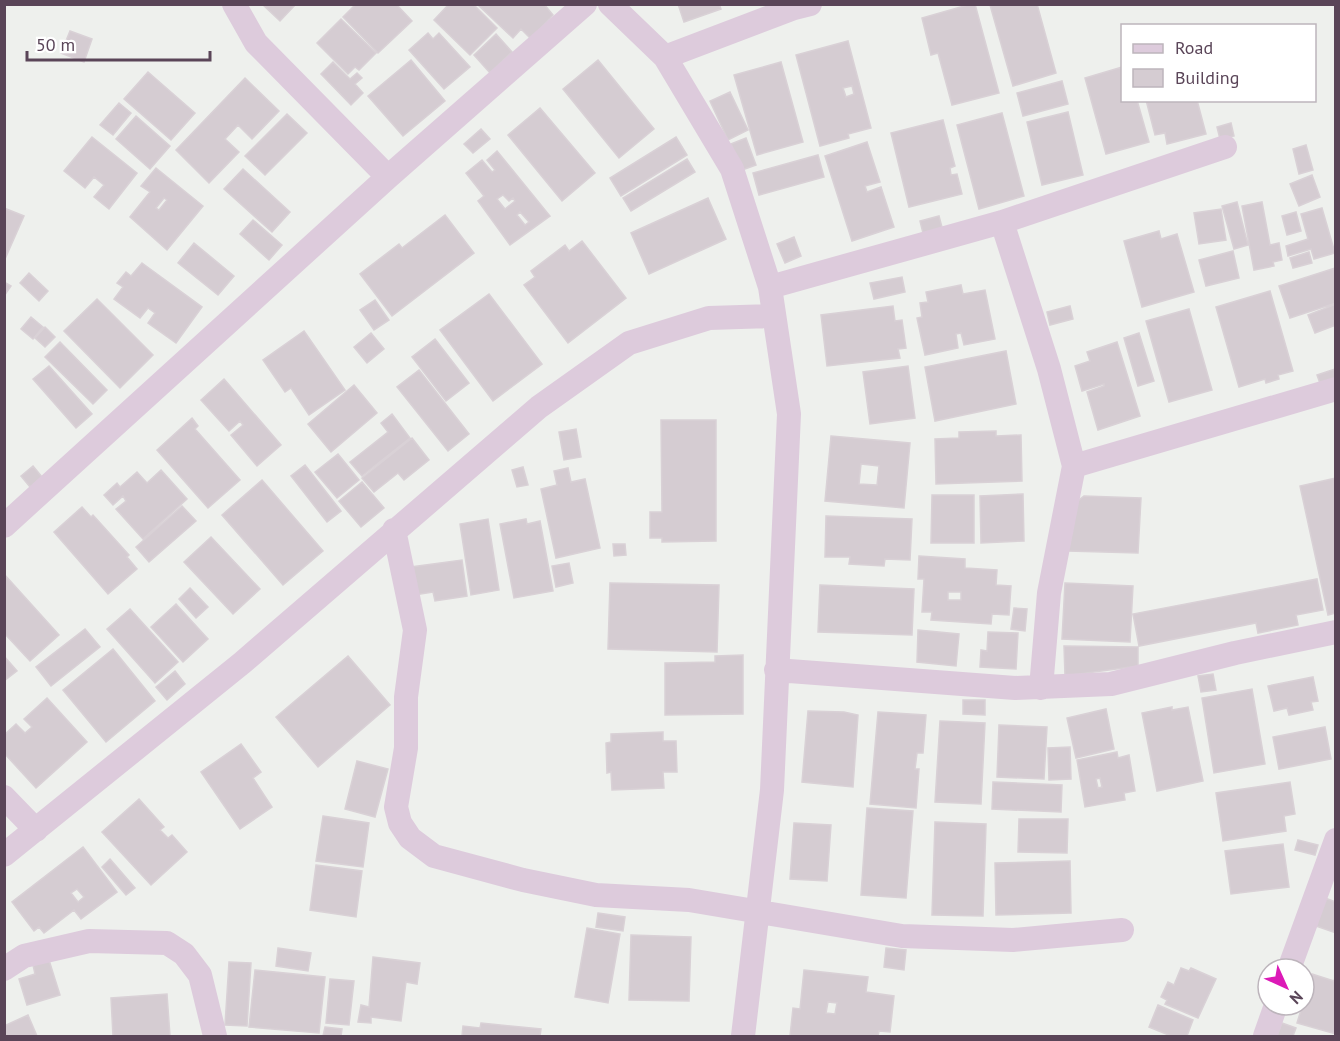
<svg xmlns="http://www.w3.org/2000/svg" width="1340" height="1041" font-family="'PT Sans',sans-serif">
	<style>
		.building { fill: #d5ccd2; stroke: #d9d1d6; stroke-width: 1.5; fill-rule: evenodd }
		.lines { fill: none; stroke-linecap: round; stroke-linejoin: round }
		.minor { stroke: #ddcbdc; stroke-width: 24 }
	</style>
	<rect width="100%" height="100%" fill="#eef0ed"/>
	<path class="building" d="M262,4h34l-16,17z
		M356,4h40l16,17 -34,32 -35,-36z
		M449,4h24l24,24 -27,27 -36,-35z
		M477,4h67l9,11 -22,24 -10,-10 -8,9z
		M678,4h41l2,5 -37,13z
		M971,4h4l24,89 -47,12 -14,-52 -7,2 -9,-37z
		M1037,4l19,69 -43,13 -23,-81z
		M341,19l35,34 -17,17 -4,-3 -7,7 -31,-31z
		M70,31l22,8 -8,23 -23,-9z
		M428,33l5,6 6,-6 31,34 -26,22 -35,-39z
		M496,34l16,18 -22,21 -16,-18z
		M848,41l23,87 -23,6 1,4 -29,8 -24,-91zM852,86l2,8 -8,3 -3,-9z
		M411,60l34,41 -42,35 -35,-40z
		M598,60l56,69 -35,29 -56,-69z
		M333,62l17,17 7,-6 5,5 -7,6 8,9 -12,12 -30,-31z
		M781,62l22,80 -46,13 -23,-80z
		M1122,67v33h15l12,42 -43,12 -21,-76z
		M148,72l47,41 -24,27 -47,-41z
		M245,78l34,33 -27,28 -14,-14 -13,14 14,13 -30,31 -33,-33z
		M1062,81l6,23 -45,12 -6,-23z
		M730,92l18,38 -20,10 -18,-39z
		M1146,100h51l9,34 -39,10 -2,-11 -10,2z
		M119,103l12,10 -18,22 -13,-10z
		M540,108l55,65 -33,28 -54,-66z
		M1068,112l15,63 -41,10 -15,-63z
		M1002,113l22,83 -45,13 -22,-84z
		M287,114l20,19 -42,42 -20,-19z
		M136,116l34,30 -20,23 -34,-30z
		M943,120l12,46 -5,2 1,7 6,-1 5,20 -53,13 -18,-74z
		M1231,123l3,13 -14,3 -3,-12z
		M481,129l9,10 -17,14 -9,-9z
		M92,137l45,36 -28,36 -15,-12 10,-12 -10,-8 -9,11 -21,-17z
		M676,137l11,18 -66,41 -11,-18z
		M746,138l10,27 -14,5 -11,-26z
		M867,142l13,40 -15,4 2,6 14,-5 13,40 -42,14 -27,-85z
		M1306,145l7,25 -14,4 -6,-25z
		M497,151l53,65 -40,29 -32,-44 6,-5 -18,-23 16,-13 10,12 3,-2 -8,-10zM503,195l6,6 4,-3 2,3 -10,8 -8,-10zM520,212l9,10 -4,3 -8,-10z
		M818,155l6,22 -65,18 -6,-22z
		M687,159l8,13 -64,39 -8,-13z
		M156,168l47,38 -36,44 -37,-33 20,-25 -9,-6zM164,198l3,2 -8,10 -3,-2z
		M243,169l47,43 -18,20 -48,-43z
		M1312,175l8,22 -21,9 -9,-22z
		M708,198l18,41 -77,35 -18,-41z
		M1237,202l11,43 -14,4 -12,-43z
		M1262,202l8,43 9,-2 3,17 -9,2 1,4 -20,4 -12,-64z
		M4,208l20,8 -19,43h-1z
		M1322,208l13,45 -21,6 -3,-10 -23,7 -2,-10 22,-7 -7,-25z
		M1221,209l5,31 -27,4 -5,-31z
		M1296,212l5,19 -14,4 -5,-19z
		M445,215l29,38 -82,63 -32,-42 39,-30 3,4z
		M939,216l4,15 -19,6 -4,-16z
		M253,220l29,25 -13,15 -29,-26z
		M1159,231l2,8 16,-5 17,58 -52,15 -18,-66z
		M794,237l7,19 -16,7 -8,-19z
		M582,241l44,57 -58,45 -44,-58 11,-8 -4,-6 34,-26 4,6z
		M194,243l40,33 -16,19 -40,-32z
		M1233,251l6,27 -33,8 -7,-26z
		M1309,252l3,11 -19,5 -3,-10z
		M142,263l60,44 -26,36 -28,-20 7,-10 -7,-5 -8,10 -26,-19 9,-12 -6,-4 9,-11 5,4z
		M1335,268l1,35 -46,15 -11,-32z
		M29,273l19,18 -9,10 -19,-18z
		M902,277l3,15 -31,7 -4,-16z
		M4,282l7,4 -7,10z
		M961,285l2,9 22,-4 10,49 -31,6 -3,-12 -5,1 2,14 -33,7 -8,-37 5,-1 -2,-14 8,-1 -2,-10z
		M1270,291l23,80 -15,4 1,4 -13,4 -1,-4 -26,8 -23,-80z
		M489,294l53,70 -49,37 -53,-71z
		M97,299l56,56 -33,33 -56,-57z
		M375,300l14,20 -15,10 -14,-20z
		M1336,304v21l-21,8 -7,-18z
		M893,306l2,15 7,-1 4,28 -8,1 2,9 -73,8 -6,-51z
		M1070,306l3,13 -23,6 -3,-13z
		M1189,309l23,81 -43,12 -23,-81z
		M31,317l12,10 -10,12 -12,-10z
		M45,327l10,10 -10,10 -10,-9z
		M304,331l41,59 -36,25 -18,-27 -6,4 -22,-32z
		M371,333l13,16 -17,14 -13,-16z
		M1139,333l15,48 -16,5 -14,-48z
		M435,339l34,44 -23,18 -34,-44z
		M60,342l47,48 -14,14 -48,-47z
		M1117,342l23,74 -42,14 -11,-38 17,-6v-2l-22,7 -7,-25 15,-5 -3,-9z
		M1006,351l10,53 -81,17 -10,-54z
		M49,366l43,48 -16,14 -43,-49z
		M908,366l7,52 -45,6 -7,-52z
		M1335,369l1,12 -15,5 -4,-11z
		M419,370l50,64 -21,17 -51,-64z
		M224,379l57,66 -24,21 -26,-31 12,-10 -3,-4 -11,10 -28,-31z
		M354,385l23,28 -46,39 -23,-28z
		M392,414l18,24 -48,38 -12,-14 38,-30 -7,-9z
		M192,418l6,8 -3,3 45,51 -32,28 -51,-58z
		M661,420h55v121l-54,1v-4h-12v-26h12z
		M576,429l5,28 -17,3 -5,-28z
		M996,431v5l25,-1 1,46 -86,3 -1,-45 24,-1v-6z
		M831,436l79,7 -6,65 -79,-7zM861,464l18,2 -2,19 -18,-1z
		M412,438l17,22 -25,20 -6,-7 -24,19 -12,-14z
		M338,454l21,26 -22,18 -22,-26z
		M305,465l36,46 -14,11 -36,-46z
		M33,466l9,11 -12,10 -9,-11z
		M523,467l5,18 -11,2 -5,-17z
		M568,468l3,14 14,-3 15,69 -44,10 -15,-69 16,-4 -3,-14z
		M161,470l26,29 -44,40 -27,-30 10,-8 -3,-5 -10,9 -9,-10 13,-12 3,4 17,-15 10,11z
		M1336,478v135l-8,2 -28,-129z
		M262,480l61,71 -40,34 -61,-70z
		M362,482l22,26 -23,19 -22,-26z
		M1023,494l1,47 -43,2 -1,-47z
		M932,495h42v48h-43z
		M1084,496l57,2 -3,55 -70,-2 2,-44z
		M182,506l14,15 -47,41 -13,-15z
		M82,507l9,10 2,-2 36,40 -2,2 10,12 -29,25 -54,-62z
		M826,516l86,3 -2,41 -25,-1 -1,7 -35,-2 1,-7h-25z
		M488,519l11,71 -28,5 -11,-71z
		M526,519l1,5 13,-3 13,70 -39,7 -14,-74z
		M211,537l49,52 -27,25 -49,-52z
		M613,544h12l1,11 -12,1z
		M919,556l46,3v9l32,2 -1,15 15,1 -2,29 -17,-1 -1,10 -60,-4 1,-8h-10l2,-33h-6zM948,592h13v8h-13z
		M462,560l5,36 -32,5 -2,-9 -18,3 -4,-28z
		M569,563l4,20 -17,4 -4,-21z
		M4,574l55,61 -29,26 -26,-28z
		M1317,579l6,31 -27,5 2,10 -40,8 -2,-10 -117,23 -6,-32z
		M610,583l109,2 -2,67 -109,-3z
		M1065,583l68,3 -3,56 -68,-3z
		M820,585l94,4 -2,46 -94,-3z
		M190,588l18,19 -12,11 -17,-19z
		M176,604l32,35 -25,23 -32,-35z
		M1014,608l13,1 -2,22 -14,-2z
		M130,609l48,53 -23,21 -48,-54z
		M85,629l15,18 -49,39 -15,-19z
		M918,630l41,4 -3,32 -39,-4z
		M988,632l30,1 -2,36 -36,-2 1,-17 6,1z
		M1064,646l74,1v19l-73,10z
		M113,649l42,52 -49,41 -43,-52z
		M743,655v59l-78,1v-52l50,-1v-6z
		M4,656l13,15 -13,10z
		M348,656l42,49 -72,62 -42,-50z
		M175,671l10,13 -18,16 -11,-13z
		M1213,674l3,16 -15,2 -3,-16z
		M1313,677l5,24 -7,1 2,8 -24,5 -2,-7 -13,3 -6,-25z
		M1252,689l13,75 -51,9 -12,-75z
		M47,698l40,44 -51,46 -32,-35v-18l12,-11 9,9 7,-6 -8,-8z
		M963,700h22v15l-22,-1z
		M1172,707v3l16,-3 15,74 -46,10 -15,-78z
		M1106,709l8,40 -38,9 -9,-40z
		M808,711l36,1 14,3 -5,72 -51,-5z
		M878,712l48,3 -3,38h-6l-2,16h4l-3,39 -46,-4z
		M940,721l45,2 -4,81 -46,-2z
		M999,725l48,2 -3,52 -47,-2z
		M1325,727l6,32 -52,10 -6,-32z
		M663,732v9h13l1,31h-14l1,16 -52,2 -1,-18 -4,1 -1,-30 5,-1v-8z
		M241,744l20,28 -8,6 19,29 -32,22 -39,-57z
		M1070,747l1,32 -22,1 -1,-32z
		M1117,752l1,6 11,-3 6,36 -11,2 1,7 -40,7 -8,-47zM1100,778l2,9 -4,1 -2,-9z
		M357,761l31,8 -13,48 -30,-8z
		M993,782l69,3 -1,27 -69,-3z
		M1290,782l5,32 -11,2 2,15 -63,10 -7,-48z
		M139,799l25,28 -4,3 8,8 4,-3 15,17 -36,33 -49,-53z
		M867,808l46,3 -7,87 -45,-3z
		M323,816l46,7 -6,44 -47,-6z
		M1019,819h49l-1,34 -49,-1z
		M935,822l51,2 -3,92 -51,-1z
		M794,823l37,2 -4,56 -37,-2z
		M1298,840l20,5 -3,10 -20,-5z
		M1283,844l6,43 -58,7 -6,-43z
		M83,847l34,45 -36,27 -7,-9 -30,23 -5,-6 -5,4 -22,-29zM77,889l7,8 -6,5 -7,-9z
		M110,859l25,29 -9,7 -24,-28z
		M1070,861l1,52 -75,2 -1,-52z
		M316,865l46,6 -6,46 -46,-7z
		M1325,898l11,4v31l-20,-7z
		M598,913l27,4 -2,14 -27,-4z
		M587,928l33,6 -12,69 -33,-6z
		M631,935l60,2 -2,64 -60,-1z
		M278,948l33,5 -3,18 -32,-5z
		M886,948l20,2 -2,20 -20,-3z
		M373,957l47,6 -3,21 -11,-2 -5,39 -30,-4v6l-13,-1 3,-17 8,2z
		M49,960l11,35 -33,10 -8,-26 16,-5 -2,-9z
		M229,962l22,1 -4,63 -22,-1z
		M1181,968l8,3 2,-3 25,11 -18,39 -33,-14 2,-4 -6,-3 7,-15 6,3z
		M255,970l70,7 -6,56 -70,-6z
		M804,970l64,7 -2,15 28,4 -4,36 -11,-1 -1,5h-88l3,-28 7,1zM828,1002l9,1 -2,11 -9,-1z
		M1312,974l22,7 2,-6v59l-39,-11z
		M330,979l24,2 -5,44 -23,-2z
		M167,994l3,42h-57l-2,-38z
		M1158,1005l35,15 -6,16h-16l-22,-9z
		M28,1015l9,21h-33v-10z
		M481,1023l60,6 -1,7h-78l1,-10 17,2z
		M1282,1023l14,5 -3,8h-16z
		M325,1027l17,2 -1,7h-18z"/>
	<g class="lines">
		<path class="minor" d="M234,4l22,39 132,134
			M610,4l55,53 67,112 38,118 19,127 -17,376 -29,246
			M665,57l129,-49 16,-4
			M1002,222l47,147 25,97 -25,127 -8,95
			M770,287l232,-65 223,-75
			M1074,466l262,-77
			M4,526l384,-349 197,-173
			M394,530l21,100 -9,67v51l-10,59 4,16 10,15 24,18 89,24 73,15 93,5 213,36 111,4 109,-10
			M776,670l239,18 96,-4 124,-31 101,-21
			M4,797l32,33
			M4,855l238,-192 297,-256 90,-64 80,-25 65,-2
			M4,969l20,-13 65,-15 78,2 17,11 16,21 15,61
			M1289,969l47,-129
			M1265,1036l11,-31"/>
	</g>
	<rect width="1340" height="1041" fill="none" stroke="#5a4558" stroke-width="12"/>
	<rect x="1121" y="24" width="195" height="78" fill="#ffffff" stroke="#bdb5bc" stroke-width="1.5"/>
	<rect x="1133" y="44" width="30" height="9" fill="#ddcbdc" stroke="#bdb5bc" stroke-width="1.5"/>
	<text x="1175" y="54" font-size="18" fill="#5a4558">Road</text>
	<rect x="1133" y="69" width="30" height="18" fill="#d5ccd2" stroke="#bdb5bc" stroke-width="1.5"/>
	<text x="1175" y="84" font-size="18" fill="#5a4558">Building</text>
	<g transform="translate(1286 987) rotate(135)"><circle r="28" fill="#ffffff" stroke="#bdb5bc" stroke-width="1.5"/>
	<path d="M0-4.5L10 22L0 15L-10 22Z" fill="#dc1ab7"/>
	<text y="-9" font-size="16" font-weight="bold" text-anchor="middle" fill="#5a4558">N</text>
	</g>
	<path d="M27 51v9h183v-9" fill="none" stroke="#5a4558" stroke-width="3"/>
	<text x="36" y="51" font-size="18" fill="#5a4558" stroke="#ffffff" stroke-width="4.5" paint-order="stroke">50 m</text>
</svg>
